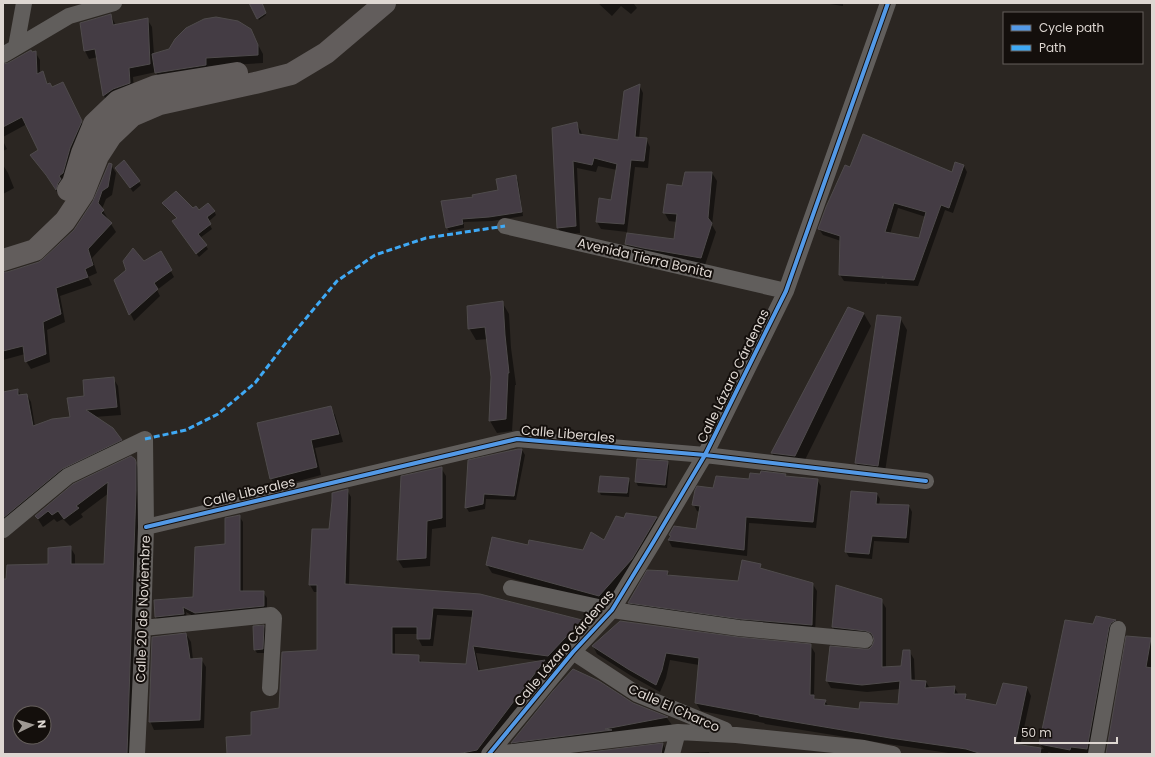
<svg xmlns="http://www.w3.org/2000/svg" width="1155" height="757" font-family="Poppins,sans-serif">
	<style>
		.shadow { fill: #0007; fill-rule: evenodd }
		.building { fill: #443c44; stroke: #4f4b4c; fill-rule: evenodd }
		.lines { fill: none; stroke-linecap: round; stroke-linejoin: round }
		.street { stroke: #615e5c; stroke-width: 16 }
		.primary { stroke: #625d5c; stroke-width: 22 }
		.quiet { stroke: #3fa9f5; stroke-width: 3; stroke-dasharray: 6 3; stroke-linecap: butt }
		.cycleway-casing { stroke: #140f0c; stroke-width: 6 }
		.cycleway { stroke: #5399e6; stroke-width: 4 }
		.labels { text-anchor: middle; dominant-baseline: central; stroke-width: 4; stroke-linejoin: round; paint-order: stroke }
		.street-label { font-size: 13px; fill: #ded7d2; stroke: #140f0c }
	</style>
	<rect width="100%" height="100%" fill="#2b2622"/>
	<path class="shadow" d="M257,3h4l5,12 -7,5 -7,-13z
		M598,3h37l-1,1 3,4 -6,6 -10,-8 -9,10z
		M823,3h20v3z
		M111,15l5,11 31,-7 5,8 2,28 96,-25 13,24v9l-53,3 -49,15 -5,-9 -23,5 1,14 -25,13 -5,-8 -6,-39 -9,2 -4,-8z
		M35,52l5,8v14l2,-1 6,12 4,4 15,2 18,39 -25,66 -28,-41 7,-4 -12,-27 -24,13v-72z
		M639,85l4,8 -4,46h7l4,8 -2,21 -13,-1 -8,65 -26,-3 -4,-7 15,-21 5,-31 -19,-4 -2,6 -19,-4 3,65 -18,2 -4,-7 -5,-99 23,-6 5,8 1,4 37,6z
		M3,141l4,8 -4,2z
		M955,163l9,3 3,6 -14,41 -8,-3 -27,76 -31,-2 -1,-2 -1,2 -41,-3 -4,-6 1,-34 -18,-6 -4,-6 133,-56zM898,208l28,9 -6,23 -30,-6z
		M3,165l5,8 6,15 -11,6z
		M111,165l5,8 -4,22 -6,4 -4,10 6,10 -1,1 4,4 5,8 -24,26 5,15 -9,4 4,8 -32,11 5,26 -18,8 3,32 -19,7 -5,-8 -1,-7 -22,6v-87h3l33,-10 37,-34 19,-30z
		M119,172l20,10 2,3 -8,7z
		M712,173l5,8 -5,44 4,7 -11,33 -74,-13 -5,-8 49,-4 2,-18 -8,-1 -5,-9 19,-25z
		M515,176l3,4 5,36 -31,5 -28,1v6l-15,3 -2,-4 27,-29 25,-7z
		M163,203l36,8h15l2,4 -8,7 4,7 -12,9 8,11 -9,8 -26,-35 5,-3 -13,-12z
		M160,252l14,25 -17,13 3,6 -26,25 -19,-40z
		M502,302l7,12 2,34 5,37h-1l-3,46 -15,2 -7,-12 2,-44 -4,-38 -12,1 -7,-12z
		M848,308l16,6 7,12 -70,142 -22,-3 -7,-12z
		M900,318l7,12 -23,148 -21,-3 -7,-12z
		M113,378l5,8 3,29 -27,2 27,23 4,7 -122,77v-131l15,-3 3,6 6,-1 4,7 4,25 36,-9 14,-21z
		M330,407l5,8 8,27 -28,6 6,27 -45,12 -5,-9z
		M522,450l3,5 -9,45 -30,-1 -1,10 -16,3 -3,-5z
		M134,460l6,11 -9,283h-128v-174h4l42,-15 21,-18 5,8v10h30l4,-72 -28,21 2,3 -13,9 -7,-7 -6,3 -3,-3 -11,8 -7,-11zM20,713h24v24h-24z
		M638,460l29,2 2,4 -2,22 -29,-2 -2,-4z
		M441,468l5,8v51l-14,2 -2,37 -27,2 -5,-8z
		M785,475l1,2 31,3 4,6 -5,42 -67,-5 -2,33 -75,-9 -3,-6 2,-4 -1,-2 27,-5 3,-18 -3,-1 -3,-6 20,-16 36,-9z
		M628,479l2,4 -1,14 -28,-2 -2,-4z
		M347,490l4,7 -2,88 131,10 101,26 4,7 -33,35 -7,-1 3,6 -65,86h-255l24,-18 28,-27 38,-58v-59h-4l-4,-7 20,-55zM437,615l36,2 -6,48 -45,-2 -4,-7 -23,-1v-21h23v4l4,8h11zM476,653l66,8 -62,11z
		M877,494l3,5 -1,6 30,1 3,6 -3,31 -35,-2 -2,18 -23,-2 -3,-5z
		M627,515l30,3 4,8 -25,42 -32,36 -112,-31 -5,-8 42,-19 55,5 21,-9 19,-23z
		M239,516l4,6v70h20l4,6v14l-68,7 -13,-7 1,8 -28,3 -3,-6 -1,-17 39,-2 32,-53z
		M760,565l2,5 50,13 5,8 -2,41 -182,-22 -4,-7 38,-31 3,4 69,6z
		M881,600l5,8v60l16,-1 7,-16 5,8 1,23h11l4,7 24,-2 5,8h6l3,6 28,6 31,-19 4,8 -11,50 24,3 -4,-5 57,-126 18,3 5,8 -28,125h-37l-7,-2 1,2h-94l-60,-9 -130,-21 -1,-1 -63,-12 -5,-8 3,-38 -29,-5 -4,18 -6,14 -27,-15 -36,-23 -4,-8 145,-8 72,7 5,8 -1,43 2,4 9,1 4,6 30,3 39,-5 2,-16 -33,3 -36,-4 -4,-7 46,-35 1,-7 -3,-1 -34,-3 -4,-8z
		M264,626l2,4 -2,23h-7l-2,-3z
		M186,634l5,8 2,18 8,-1 5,8 -2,61 -50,2 -4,-9z
		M1150,639l2,3v112h-45z
		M633,704l34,14 5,7 -156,25 -4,-7z
		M663,745l4,6v3h-85z
		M709,752l1,2h-23v-1z"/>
	<path class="building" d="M249,3h13l4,10 -9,6z
		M111,14l2,11 35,-7 2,46 -21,4 1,15 -17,6 -10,7 -8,-47 -11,2 -4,-28z
		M216,17l22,4 13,8 7,16v10l-52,3v7l-51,8 -3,-19 17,-5 6,-10 11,-11 18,-9z
		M31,50l1,2 4,-1 1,23 6,-3 4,13 3,-1 2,4 11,-5 19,39 -12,27 -7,25 -4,3 2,3 -3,4 -2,7 -10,-15 -16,-20 8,-5 -16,-33 -19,10v-63l5,-1z
		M640,84l-5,53 12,1 -3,23 -13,-1 -7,64 -28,-2 3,-24 12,2 6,-36 -23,-6 -2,7 -19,-4 3,65 -19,2 -5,-100 25,-6 2,12 39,6 6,-49z
		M863,134l89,38 3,-10 9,3 -15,43 -8,-3 -27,75 -32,-2 1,-2 -1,2 -43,-3 1,-39 -22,-7 8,-22 19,-42 5,2zM894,203l32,9 -7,26 -34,-6z
		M124,160l16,21 -10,7 -15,-20z
		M109,163l3,1 -4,23 -6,4 -4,12 6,7 -3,3 11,10 -24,26 5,16 -8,4 3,8 -32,11 5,26 -18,8 3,32 -21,8 -2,-16 -20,5v-79h4l32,-10 4,-3 31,-29 19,-29z
		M685,172h27l-4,46 4,5 -11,35 -58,-10 -18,-4 2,-11 47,6 3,-25 -14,-1 4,-29 15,2z
		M516,175l6,37 -33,5 -27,2 1,5 -17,4 -5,-27 32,-4 -1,-2 26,-5 -2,-11z
		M176,191l17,17 3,-2 3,4 9,-7 7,8 -8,6 4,7 -13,10 9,11 -11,9 -24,-33 5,-3 -15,-15z
		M133,248l11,13 17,-10 11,19 -18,13 4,6 -29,26 -15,-35 12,-10 -3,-9z
		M503,301l2,34 4,38h-1l-2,46 -17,2 2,-44 -6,-50 -17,2 -1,-23z
		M848,307l16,6 -69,143 -24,-3z
		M877,315l24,2 -23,149 -23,-3z
		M114,377l3,30 -31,3 27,18 9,12 -60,29 -59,49v-126l15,-3v6l9,-1 6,32 19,-7 18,-2 -3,-19 17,-2 -1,-16z
		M331,406l8,28 -28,6 6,27 -47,12 -13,-56z
		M518,449h4l-8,47 -30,-2 -1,10 -18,4 3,-48z
		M131,456l4,3 1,3v29l-9,263h-124v-175h3l1,-14 41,-1v-16l23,-2v18h33l4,-82 -32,24 3,2 -15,11 -6,-8 -6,4 -4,-4 -10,8 -3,-3 38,-32zM20,713h24v24h-24z
		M637,459l31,2 -3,24 -30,-3z
		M442,467v51l-15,3 -1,37 -29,2 4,-84z
		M761,471l25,3 -1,2 33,3 -5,43 -67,-5 -2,33 -76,-10 3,-4 -2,-1 5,-9 22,3 4,-23 -8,-1 3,-15 2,-4 16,2 3,-12 33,3 1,-6 10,1z
		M600,476l29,2 -2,15 -29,-1z
		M348,489l-3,95 135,10 102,26 -34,36 -75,-10 5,25 67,-11 -68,90 -20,4h-230l-1,-17 25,-2v-23l28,-4 3,-56 35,-2v-65h-8l3,-56h17l3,-28v-8zM433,608l40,2 -7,54 -47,-2v-7l-27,-1v-27h25v12h13z
		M851,491l26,2 -1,11 33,1 -3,33 -34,-2 -3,18 -24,-2z
		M626,513l31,4 -25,42 -33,37 -113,-31 6,-28 36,8 1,-5 54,10 8,-18 13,8 12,-24 8,2z
		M240,515v76h24v15l-69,7 -12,-6 1,7 -29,3 -1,-17 39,-3 2,-50 30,-3v-26z
		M742,560l19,4 -1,4 53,15 -1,42 -72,-6 -112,-16 19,-33 21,1 -1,4 71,6z
		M836,585l46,14v68l19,-1 2,-16h7l1,30 15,1 -1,7 30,-2 -1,8h12l-1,5 31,6 7,-22 24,4 -12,57 26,4 -1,6h-58l-16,-5 -76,-11 -131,-22v-1l-64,-12 4,-45 -33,-5 -4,17 -6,15 -28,-16 -36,-23 28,-25 118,16 73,7 -1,51h4v4l12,1 -2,5 35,4 1,-7 38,2 2,-23 -38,4 -36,-4 4,-35 34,3h5l3,-3 2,-5 -1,-5 -2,-3 -5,-2 -34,-4z
		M1096,616l20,4 -5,3 -2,4 -22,122 -16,-2 -1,3 -31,-6 26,-124 28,4z
		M264,625l-1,24 -9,1 -1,-24z
		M186,633l4,26 12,-1 -2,62 -51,2 3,-85z
		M1126,636l25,2 -5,29 6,1v86h-46z
		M573,669l26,12 34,22 35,14 -63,12 7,1 -101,13 42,-52z
		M663,743l-2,11h-86z"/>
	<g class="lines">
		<path class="street" d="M16,47l8,-44
			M3,55l66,-39 45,-13
			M505,226l281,65
			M146,527l371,-88 188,16 221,26
			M3,530l65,-54 77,-37 1,88 -3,101 -6,126
			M511,588l101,22 127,18 126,12
			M143,628l128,-13 3,3 -4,70
			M573,652l64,42 88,36
			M489,754l84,-102 39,-42 42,-69 51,-86 81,-164 102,-288
			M495,754l183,-22 58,3 128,13 29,6
			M672,754l6,-22
			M1096,754l22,-125"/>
		<path class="primary" d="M68,190l5,-7 9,-30 12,-29 24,-23 38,-15 81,-13
			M3,260l32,-10 30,-29 18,-27 15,-38 13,-20 21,-20 28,-12 95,-21 36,-9 35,-21 59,-50"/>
		<path class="quiet" d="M145,439l41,-9 32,-16 37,-31 33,-43 49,-59 38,-26 51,-17 79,-12"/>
		<defs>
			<path id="cycleway" d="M146,527l371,-88 188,16 221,26
				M489,754l84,-102 39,-42 42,-69 51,-86 81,-164 102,-288"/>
		</defs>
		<use href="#cycleway" class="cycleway-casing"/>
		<use href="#cycleway" class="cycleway"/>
	</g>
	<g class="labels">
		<g class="street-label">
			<text transform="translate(645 258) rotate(13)">Avenida Tierra Bonita</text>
			<text transform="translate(733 376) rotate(-64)">Calle Lázaro Cárdenas</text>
			<text transform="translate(568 434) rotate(5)">Calle Liberales</text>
			<text transform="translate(249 492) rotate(-13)">Calle Liberales</text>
			<text transform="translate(143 609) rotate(-88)">Calle 20 de Noviembre</text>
			<text transform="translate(564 648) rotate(-50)">Calle Lázaro Cárdenas</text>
			<text transform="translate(674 708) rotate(24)">Calle El Charco</text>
		</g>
	</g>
	<rect width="1155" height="757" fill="none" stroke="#ded7d2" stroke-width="8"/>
	<rect x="1003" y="12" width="140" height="52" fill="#140f0c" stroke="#655f5b"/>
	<rect x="1011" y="25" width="20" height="6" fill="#5399e6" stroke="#655f5b"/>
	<text x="1039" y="32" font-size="12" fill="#ded7d2">Cycle path</text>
	<rect x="1011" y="45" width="20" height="6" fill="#3fa9f5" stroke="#655f5b"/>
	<text x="1039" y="52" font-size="12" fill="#ded7d2">Path</text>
	<g transform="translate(32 725) rotate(85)"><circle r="19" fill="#140f0c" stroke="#655f5b"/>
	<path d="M0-3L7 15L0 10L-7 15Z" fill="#9f9994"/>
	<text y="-6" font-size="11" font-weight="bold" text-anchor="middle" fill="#ded7d2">N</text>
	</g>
	<path d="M1015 737v6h102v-6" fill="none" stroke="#ded7d2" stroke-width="2"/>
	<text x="1021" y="737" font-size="12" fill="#ded7d2" stroke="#140f0c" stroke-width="3" paint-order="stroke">50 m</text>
</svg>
